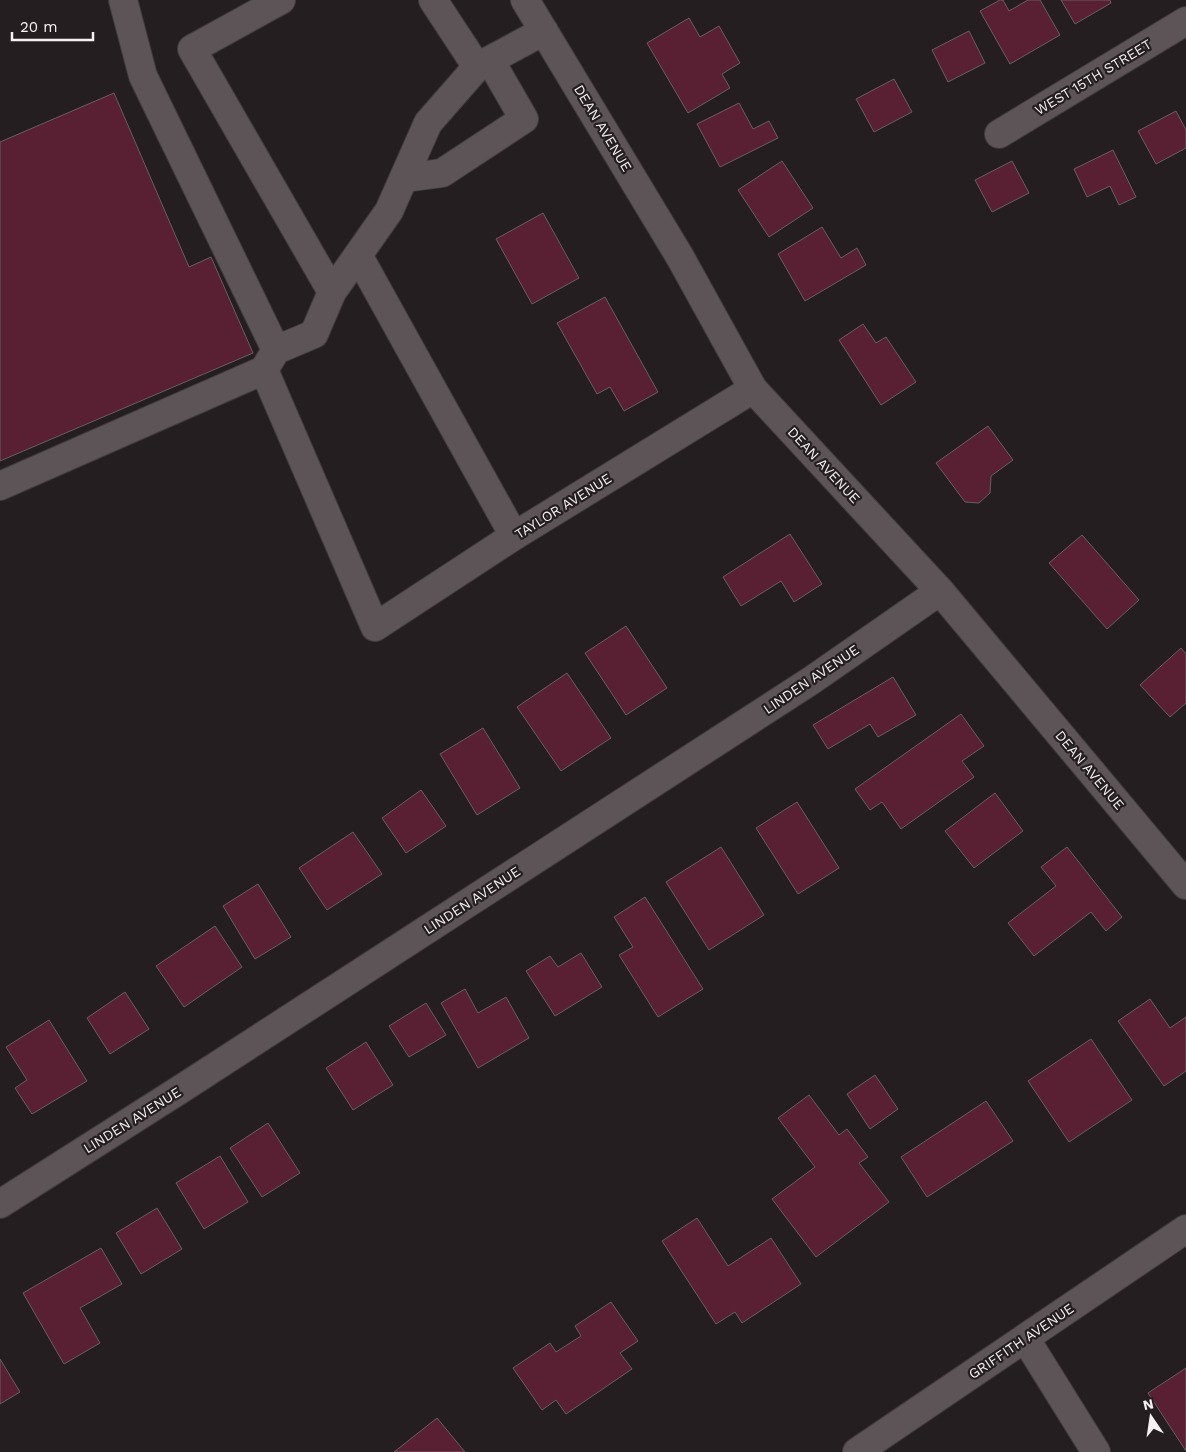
<svg xmlns="http://www.w3.org/2000/svg" width="1186" height="1452" font-family="'Work Sans',sans-serif">
	<style>
		.building { fill: #591f33; stroke: #675f61 }
		.lines { fill: none; stroke-linecap: round; stroke-linejoin: round }
		.minor-casing { stroke: #413b3d; stroke-width: 30 }
		.minor { stroke: #5c5456; stroke-width: 28 }
		.labels { text-anchor: middle; dominant-baseline: central; stroke-width: 4.5; stroke-linejoin: round; paint-order: stroke }
		.street-label { font-size: 14px; fill: #f6f1f2; stroke: #251e20 }
	</style>
	<rect width="100%" height="100%" fill="#251e20"/>
	<path class="building" d="M1000,0h3l6,11 19,-11h12l20,35 -50,29 -30,-53z
		M1061,0h49l1,3 -36,21z
		M689,18l11,19 19,-11 21,37 -18,11 8,14 -42,25 -41,-70z
		M969,31l16,32 -37,19 -16,-32z
		M894,79l18,33 -38,20 -18,-33z
		M114,93l75,174 22,-10 42,96 -253,108v-319z
		M739,103l14,26 16,-8 9,17 -58,29 -23,-43z
		M1176,111l10,19v18l-30,16 -18,-33z
		M1113,150l23,47 -17,8 -9,-19 -23,11 -13,-28z
		M782,161l31,47 -44,29 -31,-47z
		M1012,161l17,32 -37,19 -17,-32z
		M543,213l36,65 -47,26 -36,-65z
		M822,227l19,31 16,-10 9,17 -61,36 -27,-47z
		M605,297l53,95 -34,19 -14,-24 -13,7 -40,-71z
		M863,324l13,19 10,-6 30,45 -35,23 -42,-65z
		M988,426l25,34 -22,16 -1,17 -11,10 -14,-1 -29,-39z
		M790,534l32,50 -28,18 -13,-21 -40,25 -18,-29z
		M1082,535l57,65 -32,29 -58,-66z
		M626,626l41,62 -41,27 -41,-62z
		M1181,648l5,6v49l-16,14 -30,-32z
		M567,673l44,65 -50,33 -44,-64z
		M893,677l23,38 -38,22 -8,-13 -42,25 -15,-24z
		M961,714l23,32 -22,15 12,16 -73,52 -19,-27 -12,8 -15,-21z
		M483,728l37,60 -43,27 -37,-61z
		M421,790l25,36 -40,27 -24,-35z
		M995,793l28,38 -49,37 -29,-37z
		M797,802l42,66 -41,26 -42,-66z
		M353,832l29,42 -55,36 -28,-42z
		M721,847l43,68 -55,35 -43,-68z
		M1067,847l55,70 -16,14 -15,-19 -57,44 -26,-33 48,-37 -15,-19z
		M258,884l33,53 -36,22 -32,-53z
		M645,897l58,92 -45,28 -39,-62 14,-8 -19,-30z
		M215,926l27,41 -58,40 -28,-41z
		M581,953l21,34 -47,29 -29,-45 24,-15 8,11z
		M465,989l13,24 28,-16 23,41 -51,30 -37,-65z
		M125,992l24,37 -39,25 -23,-36z
		M1150,999l20,29 16,-11v54l-22,15 -46,-65z
		M426,1003l20,32 -37,22 -20,-31z
		M49,1020l38,61 -55,33 -17,-26 12,-8 -21,-33z
		M1091,1039l41,61 -63,42 -41,-61z
		M366,1042l27,43 -40,25 -27,-42z
		M875,1075l23,34 -28,20 -23,-35z
		M809,1095l30,40 8,-6 21,28 -9,6 30,39 -73,55 -44,-58 43,-32 -37,-49z
		M986,1101l27,40 -86,56 -26,-40z
		M268,1123l32,50 -38,24 -32,-49z
		M220,1156l28,46 -44,27 -28,-46z
		M157,1208l25,41 -41,25 -25,-41z
		M697,1218l31,48 43,-28 30,46 -59,39 -7,-11 -19,12 -54,-83z
		M101,1248l21,36 -42,24 20,35 -36,21 -41,-71z
		M611,1302l27,39 -18,12 12,16 -66,45 -10,-14 -14,10 -29,-42 37,-25 6,9 25,-16 -6,-10z
		M0,1359l20,33 -20,12z
		M1186,1368v83l-38,-58z
		M437,1418l28,34h-71z"/>
	<g class="lines">
		<defs>
			<path id="minor" d="M123,0l20,76 133,274 38,-16 18,-42
				M281,0l-89,49 140,243 57,-81 39,-88 49,-56
				M433,0l44,67 67,-36
				M525,0l155,257 73,132 187,202 246,294
				M999,134l187,-113
				M404,178l38,-5 82,-54 -34,-59
				M358,255l156,281
				M264,370l111,257 139,-91 239,-147
				M0,486l264,-116 9,-15
				M0,1204l181,-115 631,-409 128,-89
				M1025,1338l71,114
				M857,1452l329,-223"/>
		</defs>
		<use href="#minor" class="minor-casing"/>
		<use href="#minor" class="minor"/>
	</g>
	<g class="labels">
		<g class="street-label">
			<text transform="translate(1093 77) rotate(-31)">WEST 15TH STREET</text>
			<text transform="translate(603 128) rotate(59)">DEAN AVENUE</text>
			<text transform="translate(824 465) rotate(47)">DEAN AVENUE</text>
			<text transform="translate(563 506) rotate(-32)">TAYLOR AVENUE</text>
			<text transform="translate(811 679) rotate(-34)">LINDEN AVENUE</text>
			<text transform="translate(1090 770) rotate(50)">DEAN AVENUE</text>
			<text transform="translate(472 900) rotate(-33)">LINDEN AVENUE</text>
			<text transform="translate(132 1120) rotate(-32)">LINDEN AVENUE</text>
			<text transform="translate(1021 1341) rotate(-34)">GRIFFITH AVENUE</text>
		</g>
	</g>
	<g transform="translate(1151 1417) rotate(347)" stroke="#251e20" stroke-width="4" paint-order="stroke">
	<path d="M0-4L9 19L0 12L-9 19Z" fill="#f6f1f2"/>
	<text y="-8" font-size="14" font-weight="bold" text-anchor="middle" fill="#f6f1f2">N</text>
	</g>
	<path d="M12 32v8h81v-8" fill="none" stroke="#f6f1f2" stroke-width="2.5"/>
	<text x="20" y="32" font-size="15" fill="#f6f1f2" stroke="#251e20" stroke-width="4" paint-order="stroke">20 m</text>
</svg>
